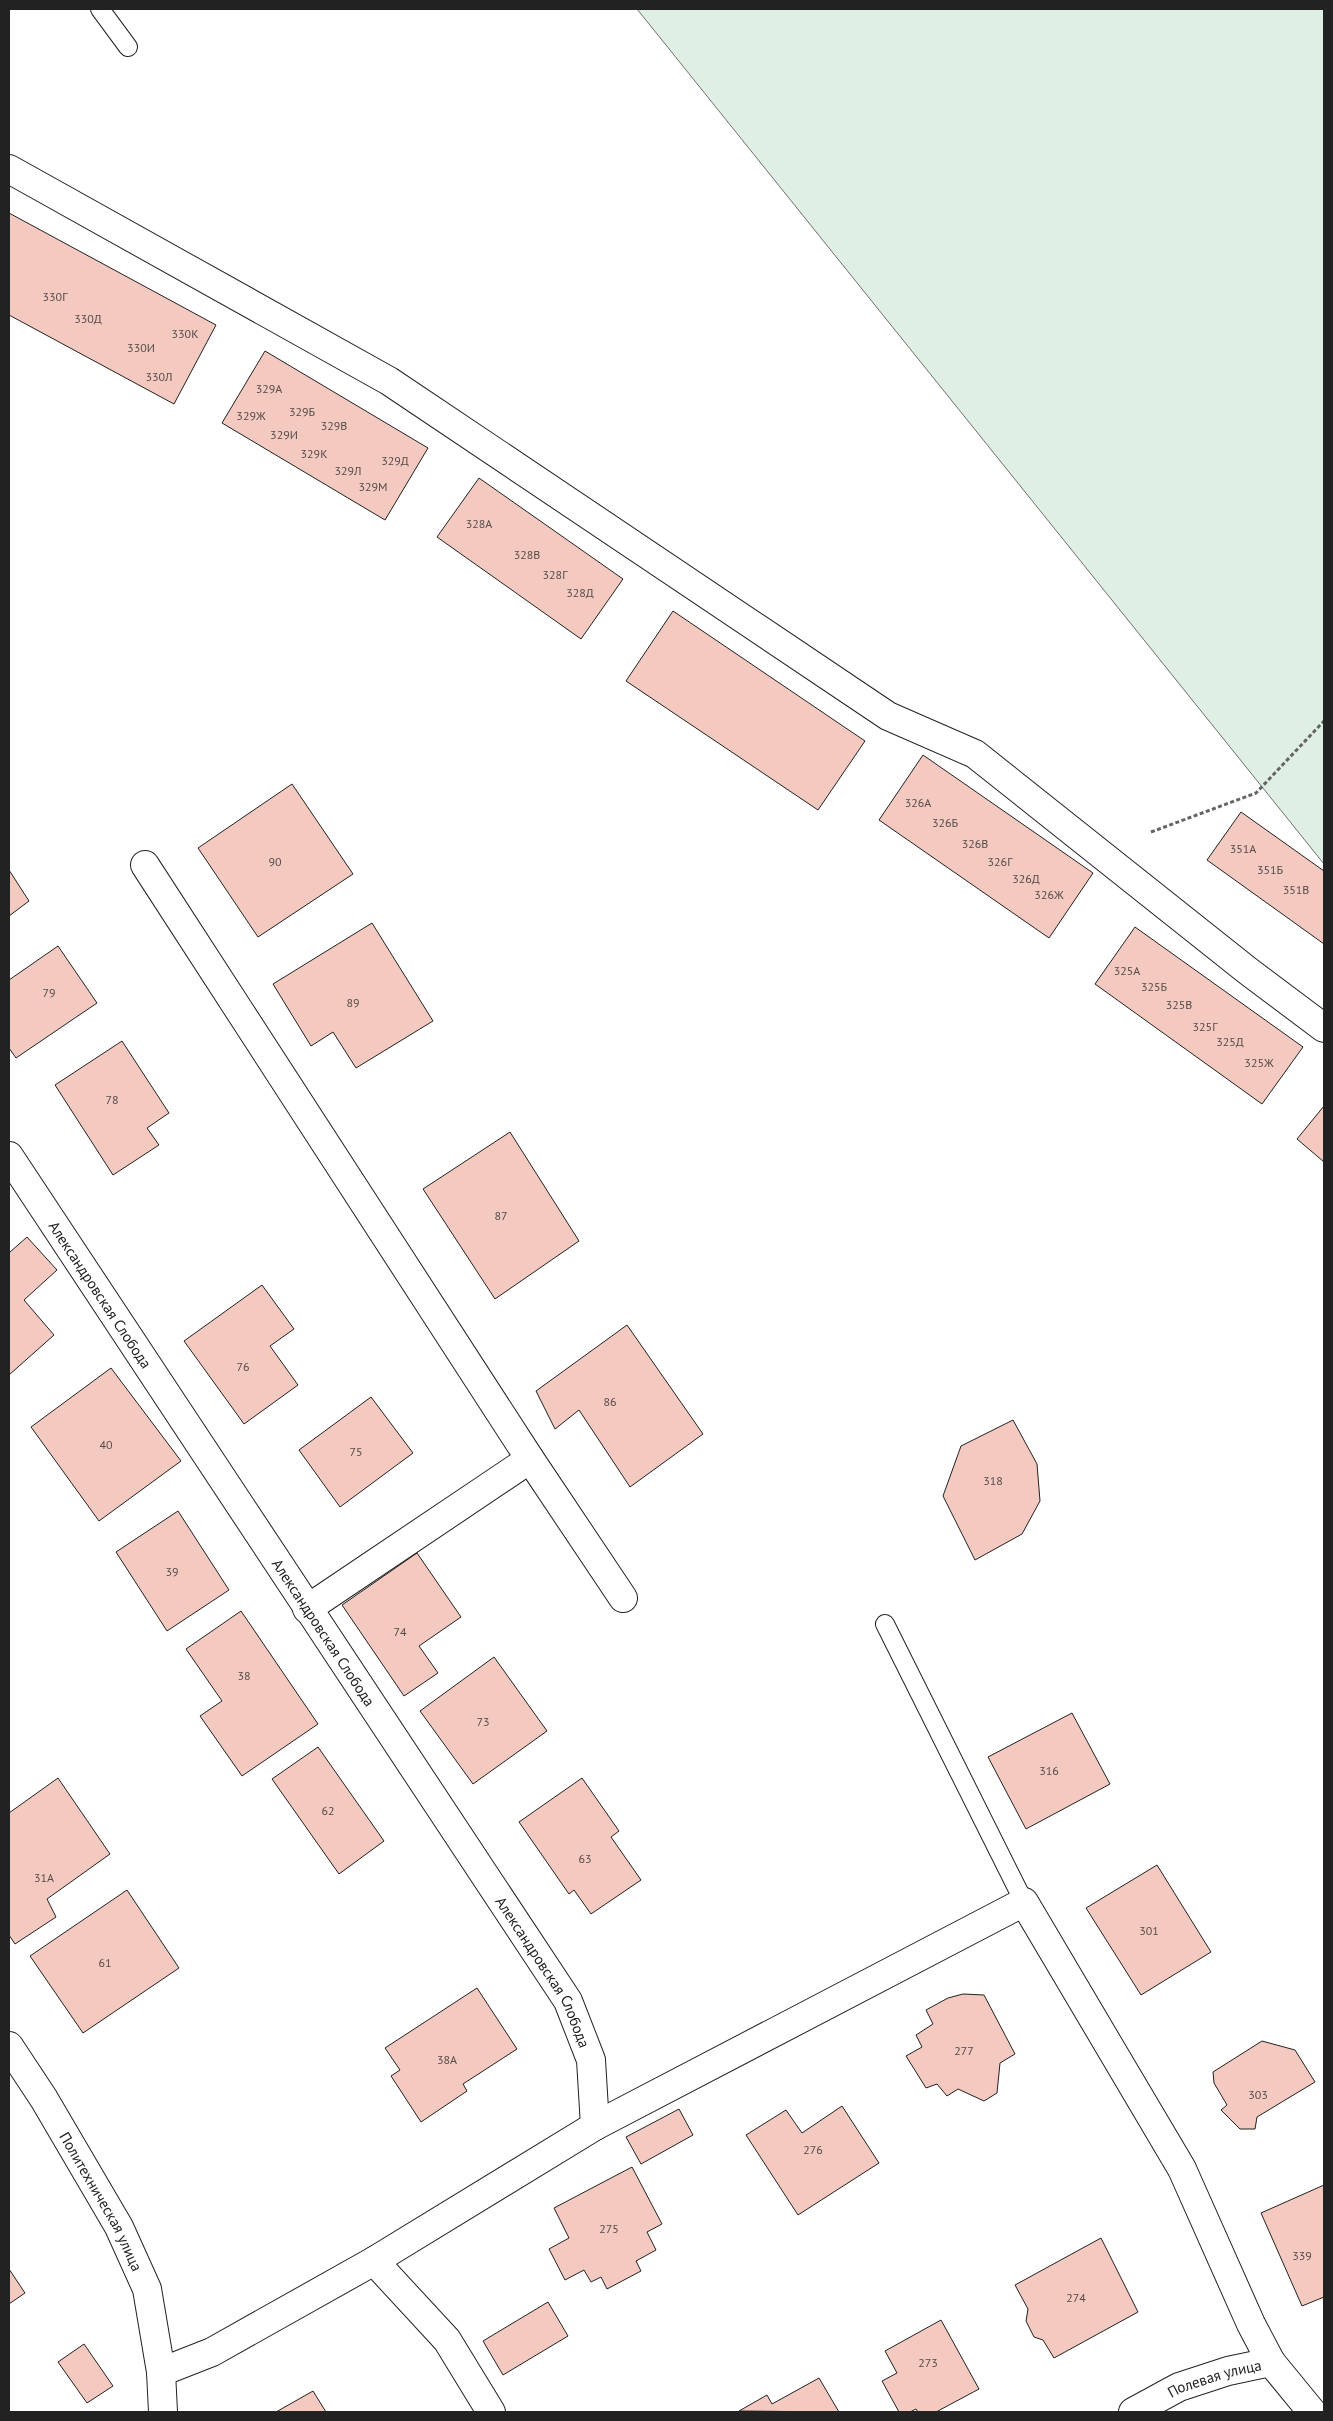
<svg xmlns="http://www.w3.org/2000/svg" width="1333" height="2421" font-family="'PT Sans',sans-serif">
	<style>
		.green { fill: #e0efe3; stroke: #6f6f6f }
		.building { fill: #f3c9c0; stroke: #222 }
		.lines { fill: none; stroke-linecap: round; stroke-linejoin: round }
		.service-casing { stroke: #222; stroke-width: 20 }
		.minor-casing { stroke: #222; stroke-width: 30 }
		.tertiary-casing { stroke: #222; stroke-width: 30 }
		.path { stroke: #646464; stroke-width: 3; stroke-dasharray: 4 2.5; stroke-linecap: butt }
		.service { stroke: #fff; stroke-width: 18 }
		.minor { stroke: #fff; stroke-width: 28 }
		.tertiary { stroke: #fff; stroke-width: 28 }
		.labels { text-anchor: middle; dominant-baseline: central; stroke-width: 4; stroke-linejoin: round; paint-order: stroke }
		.number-label { font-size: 12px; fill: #564c4a }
		.street-label { font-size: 15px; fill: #222; stroke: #fff }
	</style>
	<rect width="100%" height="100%" fill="#fff"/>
	<path class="green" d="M637,9h687v855z"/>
	<path class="building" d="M9,213l207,112 -42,79 -165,-89z
		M265,351l163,97 -43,72 -163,-97z
		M479,478l144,101 -42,60 -144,-102z
		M673,611l192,130 -47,69 -192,-129z
		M923,755l170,118 -44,65 -170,-118z
		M292,784l61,90 -95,63 -60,-89z
		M1241,812l83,59v73l-117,-84z
		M9,870l20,31 -20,15z
		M372,923l61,98 -77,47 -23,-36 -22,14 -38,-62z
		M1135,927l168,120 -41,57 -167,-120z
		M58,946l39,57 -81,55 -7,-10v-68z
		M122,1041l47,72 -22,15 12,17 -46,30 -58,-90z
		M1324,1106v56l-27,-23z
		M510,1132l69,109 -84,58 -72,-110z
		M27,1237l30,33 -33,30 30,35 -45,40v-122z
		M262,1285l32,44 -24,17 28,39 -54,39 -60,-83z
		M627,1325l76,109 -73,53 -51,-77 -24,19 -19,-38z
		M111,1368l70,93 -82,60 -68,-94z
		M371,1397l42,56 -73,54 -41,-57z
		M1013,1420l24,44 3,37 -18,33 -47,26 -32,-64 18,-50z
		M178,1511l51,79 -62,41 -51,-79z
		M417,1553l44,64 -42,29 19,27 -34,23 -62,-91z
		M241,1611l77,113 -76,52 -42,-60 22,-15 -36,-52z
		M494,1657l53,74 -74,53 -53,-73z
		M1072,1713l38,71 -84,45 -38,-72z
		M318,1747l66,94 -45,33 -67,-95z
		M58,1778l52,76 -63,45 9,18 -41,27 -6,-9v-122z
		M582,1778l37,53 -8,6 30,43 -50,34 -17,-24 -5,4 -50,-72z
		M1157,1865l54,87 -70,43 -55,-87z
		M127,1890l52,78 -96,65 -53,-77z
		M477,1988l40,61 -54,35 4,7 -46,31 -30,-46 9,-6 -15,-22z
		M963,1994l21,1 31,59 -15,9 -3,30 -13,8 -26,-12 -11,7 -10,-12 -11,4 -20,-32 16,-9 -6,-12 17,-11 -7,-14 22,-12z
		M1262,2041l33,9 20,32 -58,35 -2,12h-15l-19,-19 6,-5 -13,-22 -1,-11z
		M842,2106l37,57 -81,52 -52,-80 40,-25 16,23z
		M679,2109l14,26 -52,29 -15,-27z
		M632,2167l30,57 -15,8 9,18 -20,11 5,10 -34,18 -6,-12 -10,5 -7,-12 -19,10 -16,-31 20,-11 -15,-30z
		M1324,2185v112l-22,9 -41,-93z
		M1101,2238l37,74 -84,46 -11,-18 -9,-3 -8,-16 2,-12 -13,-24z
		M9,2269l16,24 -16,11z
		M548,2302l20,34 -65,39 -20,-34z
		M941,2320l38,69 -43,23h-18l-2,-3 -6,3h-11l-17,-31 15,-8 -12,-22z
		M84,2344l29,42 -26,17 -29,-41z
		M819,2378l20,34 -100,-1 28,-16 5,9z
		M313,2391l13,21h-50z"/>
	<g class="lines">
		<defs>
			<path id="service" d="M100,9l28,38
				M885,1624l139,278"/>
			<g id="minor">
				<path d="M9,169l380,212 499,335 87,38 273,217 76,57"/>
				<path d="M145,865l385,594 93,139"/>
				<path id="s1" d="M9,1156l559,845 23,59 4,66"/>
				<path d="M307,1609l223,-150"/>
				<path d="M374,2261l73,79 44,72"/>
				<path d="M161,2372l51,-20 162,-91 221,-135 429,-224 158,267 69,155 20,38"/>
			</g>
			<g id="tertiary">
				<path id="s2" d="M9,2046l35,53 75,128 28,62 14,83 2,40"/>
				<path id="s3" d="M1133,2412l46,-25 49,-16 43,-9 41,50"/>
			</g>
		</defs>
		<use href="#service" class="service-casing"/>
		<use href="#minor" class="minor-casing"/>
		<use href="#tertiary" class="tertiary-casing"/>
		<path class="path" d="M1151,832l105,-39 68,-72"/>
		<use href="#service" class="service"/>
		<use href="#minor" class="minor"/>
		<use href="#tertiary" class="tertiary"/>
	</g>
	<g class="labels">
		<g class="number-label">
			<text x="55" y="296">330Г</text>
			<text x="88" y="318">330Д</text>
			<text x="185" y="333">330К</text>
			<text x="141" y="347">330И</text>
			<text x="159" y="376">330Л</text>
			<text x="269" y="388">329А</text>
			<text x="302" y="411">329Б</text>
			<text x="251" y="415">329Ж</text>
			<text x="334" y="425">329В</text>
			<text x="284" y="434">329И</text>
			<text x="314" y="453">329К</text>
			<text x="395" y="460">329Д</text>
			<text x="348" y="470">329Л</text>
			<text x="373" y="486">329М</text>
			<text x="479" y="523">328А</text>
			<text x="527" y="554">328В</text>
			<text x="555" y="574">328Г</text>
			<text x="580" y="592">328Д</text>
			<text x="918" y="802">326А</text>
			<text x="945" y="822">326Б</text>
			<text x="975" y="843">326В</text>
			<text x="1243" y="848">351А</text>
			<text x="275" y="861">90</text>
			<text x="1000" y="861">326Г</text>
			<text x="1270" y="869">351Б</text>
			<text x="1026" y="878">326Д</text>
			<text x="1296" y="889">351В</text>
			<text x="1049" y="894">326Ж</text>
			<text x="1127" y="970">325А</text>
			<text x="1154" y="986">325Б</text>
			<text x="49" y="992">79</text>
			<text x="353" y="1002">89</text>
			<text x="1179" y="1004">325В</text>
			<text x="1205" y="1026">325Г</text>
			<text x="1230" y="1041">325Д</text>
			<text x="1259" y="1062">325Ж</text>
			<text x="112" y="1099">78</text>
			<text x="501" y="1215">87</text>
			<text x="243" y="1366">76</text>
			<text x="610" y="1401">86</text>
			<text x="106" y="1444">40</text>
			<text x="356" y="1451">75</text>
			<text x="993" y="1480">318</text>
			<text x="172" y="1571">39</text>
			<text x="400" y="1631">74</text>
			<text x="244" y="1675">38</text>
			<text x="483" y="1721">73</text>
			<text x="1049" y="1770">316</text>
			<text x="328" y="1810">62</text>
			<text x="585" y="1858">63</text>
			<text x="44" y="1877">31А</text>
			<text x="1149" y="1930">301</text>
			<text x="105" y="1962">61</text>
			<text x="964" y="2050">277</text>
			<text x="447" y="2059">38А</text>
			<text x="1258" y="2094">303</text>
			<text x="813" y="2149">276</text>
			<text x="609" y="2228">275</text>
			<text x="1302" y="2255">339</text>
			<text x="1076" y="2297">274</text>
			<text x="928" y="2362">273</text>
		</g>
		<g class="street-label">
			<text stroke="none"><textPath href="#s1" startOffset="166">Александровская Слобода</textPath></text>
			<text stroke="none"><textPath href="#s1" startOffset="571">Александровская Слобода</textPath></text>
			<text stroke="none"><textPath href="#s1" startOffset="976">Александровская Слобода</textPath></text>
			<text stroke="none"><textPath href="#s2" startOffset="181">Политехническая улица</textPath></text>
			<text stroke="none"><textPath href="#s3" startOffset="89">Полевая улица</textPath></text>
		</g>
	</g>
	<rect width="1333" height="2421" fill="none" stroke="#222222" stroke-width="20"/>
</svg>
